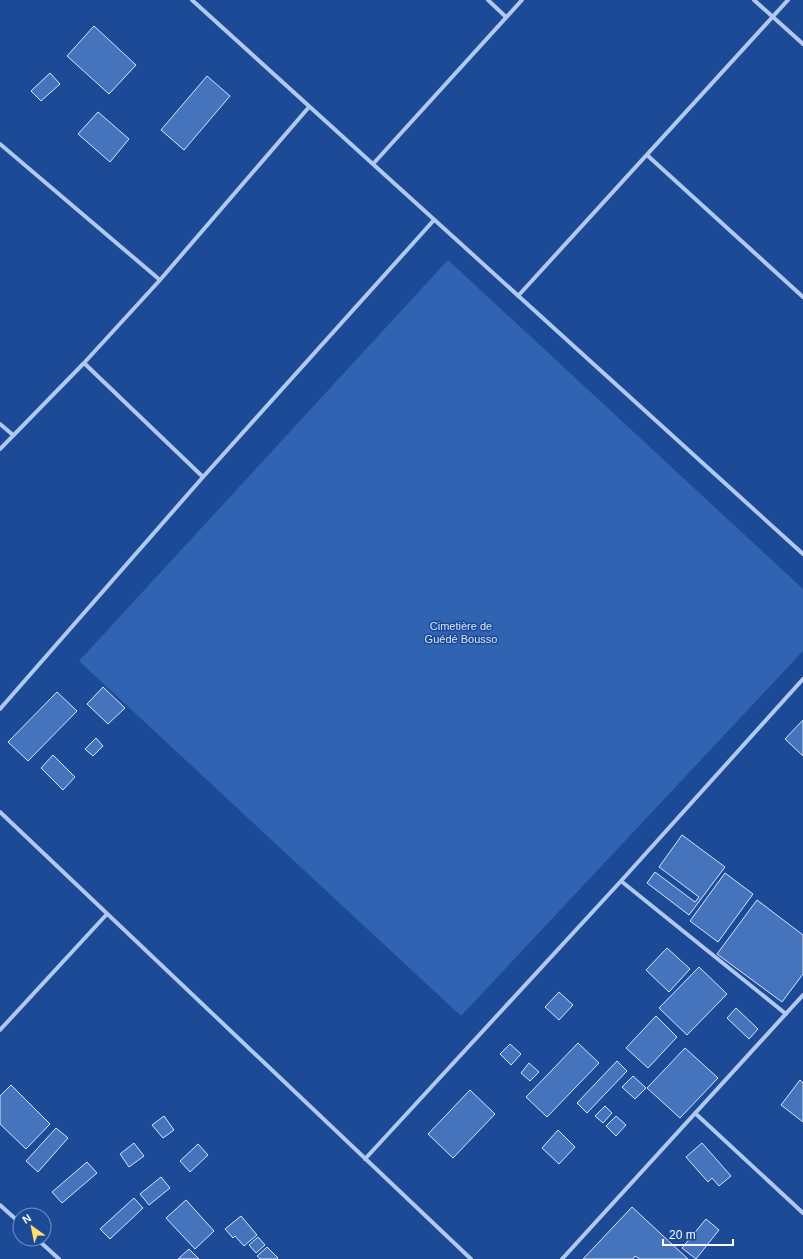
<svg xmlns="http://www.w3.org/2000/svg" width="803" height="1259" font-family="Helvetica,sans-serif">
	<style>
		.green { fill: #3163b3 }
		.building { fill: #4573bc; stroke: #d7e5fb }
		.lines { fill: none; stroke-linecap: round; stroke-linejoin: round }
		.street { stroke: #b1c9ef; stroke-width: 4 }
		.labels { text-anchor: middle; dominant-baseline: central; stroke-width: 3; stroke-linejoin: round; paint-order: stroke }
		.park-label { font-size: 11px; fill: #d7e5fb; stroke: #1d4a96 }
	</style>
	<rect width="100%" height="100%" fill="#1d4a96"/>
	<path class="green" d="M448,260l355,329v62l-342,365 -382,-355z"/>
	<path class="building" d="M94,26l42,39 -27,29 -42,-38z
		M50,73l10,11 -19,17 -10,-10z
		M207,76l23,20 -46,54 -23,-20z
		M98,112l31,27 -19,23 -32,-28z
		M103,687l22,21 -17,16 -21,-20z
		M57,692l20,19 -49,50 -20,-19z
		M803,720v36l-18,-17z
		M96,738l7,8 -10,10 -8,-7z
		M53,755l22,22 -12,13 -22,-22z
		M682,835l43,32 -36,48 -42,-32 8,-11 40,30 4,-5 -40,-30z
		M725,873l28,21 -35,48 -28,-21z
		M757,900l46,35v39l-21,28 -65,-48z
		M667,948l23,21 -21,23 -23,-22z
		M699,967l28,27 -40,41 -28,-27z
		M559,992l14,13 -14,15 -14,-13z
		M736,1008l22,21 -9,10 -22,-21z
		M656,1016l21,21 -29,31 -22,-20z
		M578,1043l21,20 -52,54 -21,-20z
		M510,1044l11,10 -10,11 -11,-11z
		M685,1048l33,30 -38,40 -33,-30z
		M617,1061l10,10 -40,42 -10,-10z
		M529,1063l10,9 -9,9 -9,-8z
		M633,1076l13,12 -11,11 -13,-12z
		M800,1080l3,3v39l-22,-17z
		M11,1085l39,39 -24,25 -26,-25v-28z
		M470,1090l25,24 -42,44 -25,-24z
		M605,1106l7,7 -9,10 -8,-7z
		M164,1116l10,14 -11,8 -11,-13z
		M616,1116l10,9 -10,11 -10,-10z
		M56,1128l12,10 -30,34 -12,-11z
		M558,1130l17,17 -16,17 -17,-16z
		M134,1143l10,13 -15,11 -9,-13z
		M702,1143l29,33 -12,10 -7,-8 -4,4 -22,-25z
		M198,1144l10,11 -18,17 -10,-11z
		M87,1162l10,11 -35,30 -10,-11z
		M161,1177l9,11 -21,17 -9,-11z
		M134,1198l9,10 -33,31 -10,-10z
		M186,1200l28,31 -19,18 -29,-31z
		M632,1207l56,52h-48l-5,-3 -2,3h-50z
		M241,1216l16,19 -13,11 -9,-10 -2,2 -8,-9z
		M706,1219l13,11 -23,29 -14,-11z
		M258,1237l7,8 -9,8 -7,-8z
		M267,1247l11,11 -2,1h-16l-3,-3z
		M189,1249l10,10h-21z"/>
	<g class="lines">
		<path class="street" d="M192,0l611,554
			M488,0l18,17
			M754,0l49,44
			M0,144l160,136
			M647,155l156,142
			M373,164l149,-164
			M518,296l270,-296
			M84,363l119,114
			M0,424l13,11
			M0,449l84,-86 76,-83 149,-173
			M0,709l203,-232 231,-257
			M0,812l471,447
			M621,881l165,133
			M0,1030l107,-116
			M695,1113l108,100
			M365,1159l256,-278 182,-202
			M0,1205l20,18
			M37,1239l22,20
			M562,1259l241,-264"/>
	</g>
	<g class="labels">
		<g class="park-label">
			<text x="461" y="626">Cimetière de<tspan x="461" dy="13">Guédé Bousso</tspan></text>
		</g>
	</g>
	<g transform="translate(32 1227) rotate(327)"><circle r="19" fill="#1d4a96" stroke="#7792c0"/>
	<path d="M0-3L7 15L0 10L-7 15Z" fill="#fede6f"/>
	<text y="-6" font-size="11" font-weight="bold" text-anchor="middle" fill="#ffffff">N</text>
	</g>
	<path d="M663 1239v6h70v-6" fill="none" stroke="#ffffff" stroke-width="2"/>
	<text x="669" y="1239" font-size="12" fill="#ffffff" stroke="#1d4a96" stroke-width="3" paint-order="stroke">20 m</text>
</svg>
